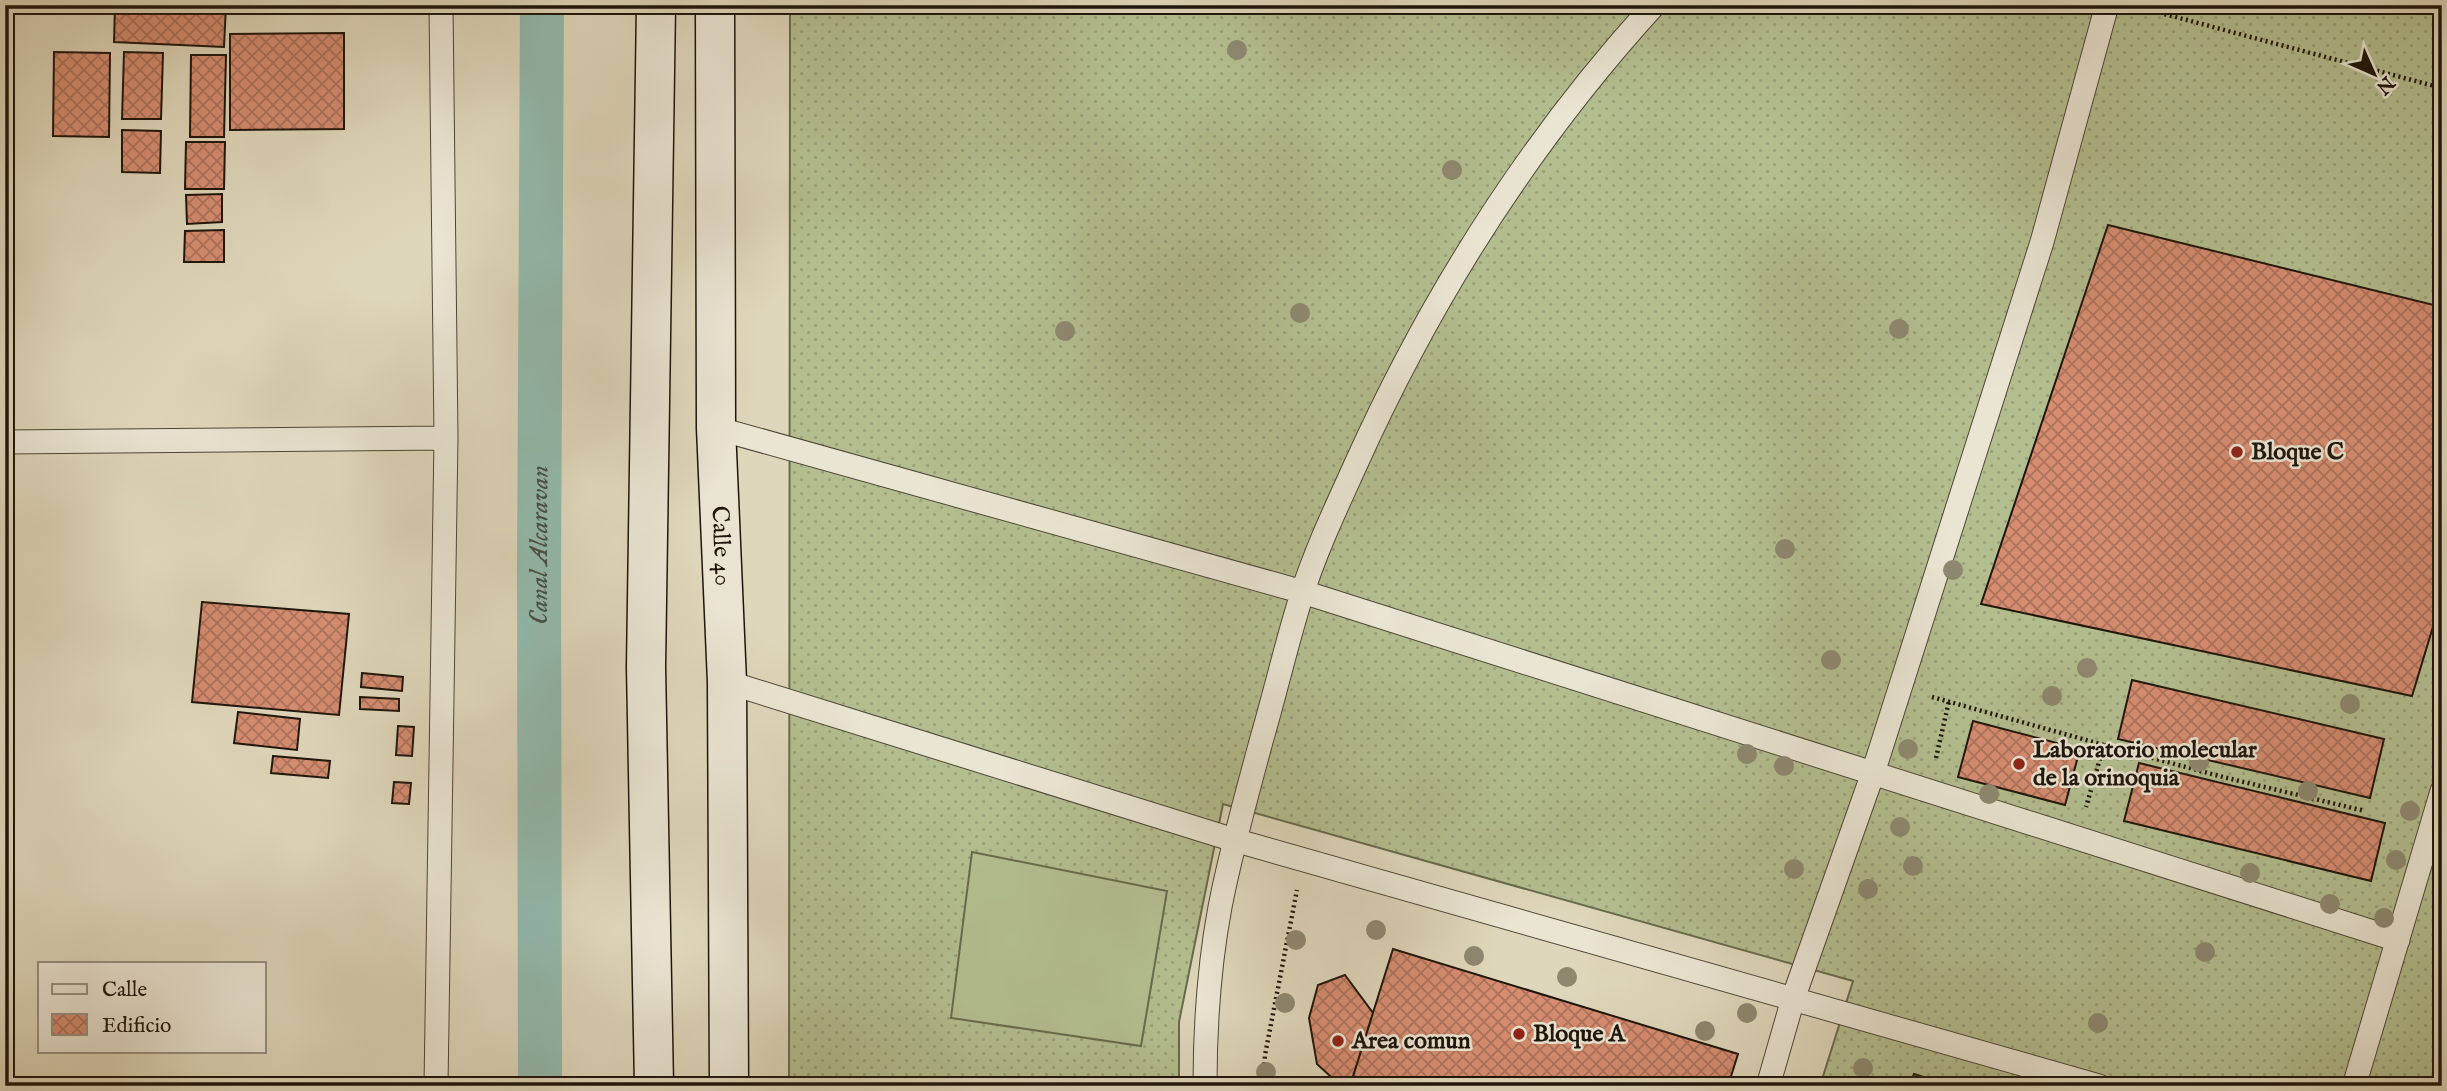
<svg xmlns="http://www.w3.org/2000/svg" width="2447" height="1091" font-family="'IM FELL English',serif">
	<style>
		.grass { fill: url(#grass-dots); stroke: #686a4e; stroke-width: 2 }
		.garden { fill: #b3be8f; stroke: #686a4e; stroke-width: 2 }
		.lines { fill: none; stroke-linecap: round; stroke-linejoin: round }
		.canal { stroke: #93baad; stroke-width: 44 }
		.building { fill: url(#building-cross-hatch); stroke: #1e150c; stroke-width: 2 }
		.lane-casing { stroke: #4e4638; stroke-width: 25 }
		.secondary-casing { stroke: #1e150c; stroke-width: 41 }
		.path { stroke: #1e150c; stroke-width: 4.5; stroke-dasharray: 2 3.5; stroke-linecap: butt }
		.lane { stroke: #eae5d3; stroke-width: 23 }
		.secondary { stroke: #eae5d3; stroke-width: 38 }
		.tree { fill: #8e8870 }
		.poi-dot { fill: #8f2418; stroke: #eae5d3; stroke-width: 2.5 }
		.labels { text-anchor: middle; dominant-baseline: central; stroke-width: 5; stroke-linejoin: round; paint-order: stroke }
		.poi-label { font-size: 24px; font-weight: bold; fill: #1e150c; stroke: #eae5d3; text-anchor: start }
		.street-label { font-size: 24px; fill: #1e150c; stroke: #eae5d3 }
		.water-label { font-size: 26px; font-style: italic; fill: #474f44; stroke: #eae5d3 }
	</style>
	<defs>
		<pattern id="grass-dots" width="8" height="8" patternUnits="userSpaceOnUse" patternTransform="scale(1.75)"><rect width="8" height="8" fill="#b3be8f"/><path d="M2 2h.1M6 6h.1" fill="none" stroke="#9aa27a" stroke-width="1.8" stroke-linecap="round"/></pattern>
		<pattern id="building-cross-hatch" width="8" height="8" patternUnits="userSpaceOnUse" patternTransform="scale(1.75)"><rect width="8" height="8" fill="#d68d71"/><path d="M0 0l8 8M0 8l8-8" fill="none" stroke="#ad725b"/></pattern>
	</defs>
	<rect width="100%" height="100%" fill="#dfd7bb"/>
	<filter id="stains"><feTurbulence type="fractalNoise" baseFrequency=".00286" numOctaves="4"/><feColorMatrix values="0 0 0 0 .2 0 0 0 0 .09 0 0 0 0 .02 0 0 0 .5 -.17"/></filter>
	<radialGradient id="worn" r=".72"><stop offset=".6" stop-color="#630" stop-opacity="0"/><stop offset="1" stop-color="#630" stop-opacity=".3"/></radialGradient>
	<path class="grass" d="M790,5h1652v1081h-622l33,-105 -630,-177 -44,218v64h-390z"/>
	<path class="garden" d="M972,852l195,39 -26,155 -190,-28z"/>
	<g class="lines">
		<path class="canal" id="s1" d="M540,1086l-1,-516 3,-565"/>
	</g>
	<path class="building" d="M115,5h111l-2,42 -110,-5z
		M344,33v96l-114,1v-96z
		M54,52l56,1 -1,84 -56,-1z
		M124,52l39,1 -2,66h-39z
		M191,55h35l-2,82h-34z
		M122,130l39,1 -1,42 -38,-1z
		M186,142h39l-1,47h-39z
		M222,194v28l-35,2 -1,-29z
		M2108,225l334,82v290l-30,99 -431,-92z
		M224,230v32h-40l1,-31z
		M202,602l147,12 -10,101 -147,-13z
		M362,673l41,4 -1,14 -41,-4z
		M2132,680l252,59 -14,59 -252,-59z
		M360,697l39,2v12l-39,-2z
		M238,712l62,7 -3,31 -63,-7z
		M1973,721l107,28 -15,56 -107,-28z
		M398,726l16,1 -2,29 -16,-1z
		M273,756l57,5 -2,17 -57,-5z
		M2139,763l246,60 -14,58 -247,-60z
		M394,782l17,1 -2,21 -17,-1z
		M1393,949l345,105 -10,32h-378z
		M1345,975l28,38 -23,73h-9l-24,-22 -8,-46 9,-33z
		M1914,1074l38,12h-43z
		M1914,1074l38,12h-43z"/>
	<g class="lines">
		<defs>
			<path id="lane" d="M716,428l587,164 1095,348
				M5,442l441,-4
				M727,682l507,158 865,246
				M436,1086l10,-648 -5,-433
				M1205,1086c0,-60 4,-120 15,-179 11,-57 27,-113 42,-169 14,-48 25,-97 40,-144 14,-44 34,-86 53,-128 75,-167 175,-325 299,-461
				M1768,1086l25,-87 80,-226 169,-531 65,-237
				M2354,1086l88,-295"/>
			<g id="secondary">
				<path id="s2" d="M715,5l1,423 11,254 2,404"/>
				<path d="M654,1086l-8,-419 10,-662"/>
			</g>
		</defs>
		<use href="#lane" class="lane-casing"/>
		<use href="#secondary" class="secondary-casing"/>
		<path class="path" d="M2138,7l304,81
			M1932,697l172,48 -18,62
			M2104,745l119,32 142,34
			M1936,758l13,-57
			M1263,1086l2,-31 32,-165"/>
		<use href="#lane" class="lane"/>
		<use href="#secondary" class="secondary"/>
	</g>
	<g class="tree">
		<circle cx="1237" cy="50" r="10"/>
		<circle cx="1452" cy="170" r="10"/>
		<circle cx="1300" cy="313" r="10"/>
		<circle cx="1899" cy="329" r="10"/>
		<circle cx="1065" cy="331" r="10"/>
		<circle cx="1785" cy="549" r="10"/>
		<circle cx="1953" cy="570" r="10"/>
		<circle cx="1831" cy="660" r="10"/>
		<circle cx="2087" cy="668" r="10"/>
		<circle cx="2052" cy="696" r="10"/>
		<circle cx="2350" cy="704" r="10"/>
		<circle cx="1908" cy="749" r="10"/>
		<circle cx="1747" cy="754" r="10"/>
		<circle cx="2199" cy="762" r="10"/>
		<circle cx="1784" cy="766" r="10"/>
		<circle cx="2308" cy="791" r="10"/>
		<circle cx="1989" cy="794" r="10"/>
		<circle cx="2410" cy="811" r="10"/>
		<circle cx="1900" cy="827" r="10"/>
		<circle cx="2396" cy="860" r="10"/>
		<circle cx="1913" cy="866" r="10"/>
		<circle cx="1794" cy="869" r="10"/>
		<circle cx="2250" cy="873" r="10"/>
		<circle cx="1868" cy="889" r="10"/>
		<circle cx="2330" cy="904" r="10"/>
		<circle cx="2384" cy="918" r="10"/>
		<circle cx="1376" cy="930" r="10"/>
		<circle cx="1296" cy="940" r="10"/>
		<circle cx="2205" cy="952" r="10"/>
		<circle cx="1474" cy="956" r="10"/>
		<circle cx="1567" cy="977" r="10"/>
		<circle cx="1285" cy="1003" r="10"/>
		<circle cx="1747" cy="1013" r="10"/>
		<circle cx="2098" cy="1023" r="10"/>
		<circle cx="1705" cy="1031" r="10"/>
		<circle cx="1863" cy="1068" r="10"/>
		<circle cx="1266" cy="1072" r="10"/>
	</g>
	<g class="poi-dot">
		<circle cx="2237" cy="452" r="7"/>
		<circle cx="2019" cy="764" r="7"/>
		<circle cx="1519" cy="1034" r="7"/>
		<circle cx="1338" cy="1041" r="7"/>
	</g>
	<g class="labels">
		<g class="poi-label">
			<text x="2251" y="452">Bloque C</text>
			<text x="2033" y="750">Laboratorio molecular<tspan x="2033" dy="28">de la orinoquia</tspan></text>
			<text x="1533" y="1034">Bloque A</text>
			<text x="1352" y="1041">Area comun</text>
		</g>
		<g class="street-label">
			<text stroke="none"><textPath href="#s2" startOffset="541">Calle 40</textPath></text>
		</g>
		<g class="water-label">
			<text stroke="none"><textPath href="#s1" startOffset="541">Canal Alcaravan</textPath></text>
		</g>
	</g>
	<rect width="2447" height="1091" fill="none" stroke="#dfd7bb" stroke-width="28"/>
	<rect x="7" y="7" width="2433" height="1077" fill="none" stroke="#1e150c" stroke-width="3.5"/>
	<rect x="14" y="14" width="2419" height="1063" fill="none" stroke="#1e150c" stroke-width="2"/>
	<rect x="38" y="962" width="228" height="91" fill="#eae5d3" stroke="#989283" stroke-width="2"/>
	<rect x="52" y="984" width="35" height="10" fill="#eae5d3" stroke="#989283" stroke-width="2"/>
	<text x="102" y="996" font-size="21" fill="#1e150c">Calle</text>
	<rect x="52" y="1014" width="35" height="21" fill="url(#building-cross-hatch)" stroke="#989283" stroke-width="2"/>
	<text x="102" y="1032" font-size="21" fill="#1e150c">Edificio</text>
	<g transform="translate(2374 74) rotate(135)" stroke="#eae5d3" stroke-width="5" paint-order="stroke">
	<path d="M0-5L12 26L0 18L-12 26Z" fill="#1e150c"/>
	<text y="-10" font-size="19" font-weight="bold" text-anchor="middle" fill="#1e150c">N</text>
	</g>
	<rect width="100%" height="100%" filter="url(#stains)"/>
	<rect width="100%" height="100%" fill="url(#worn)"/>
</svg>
